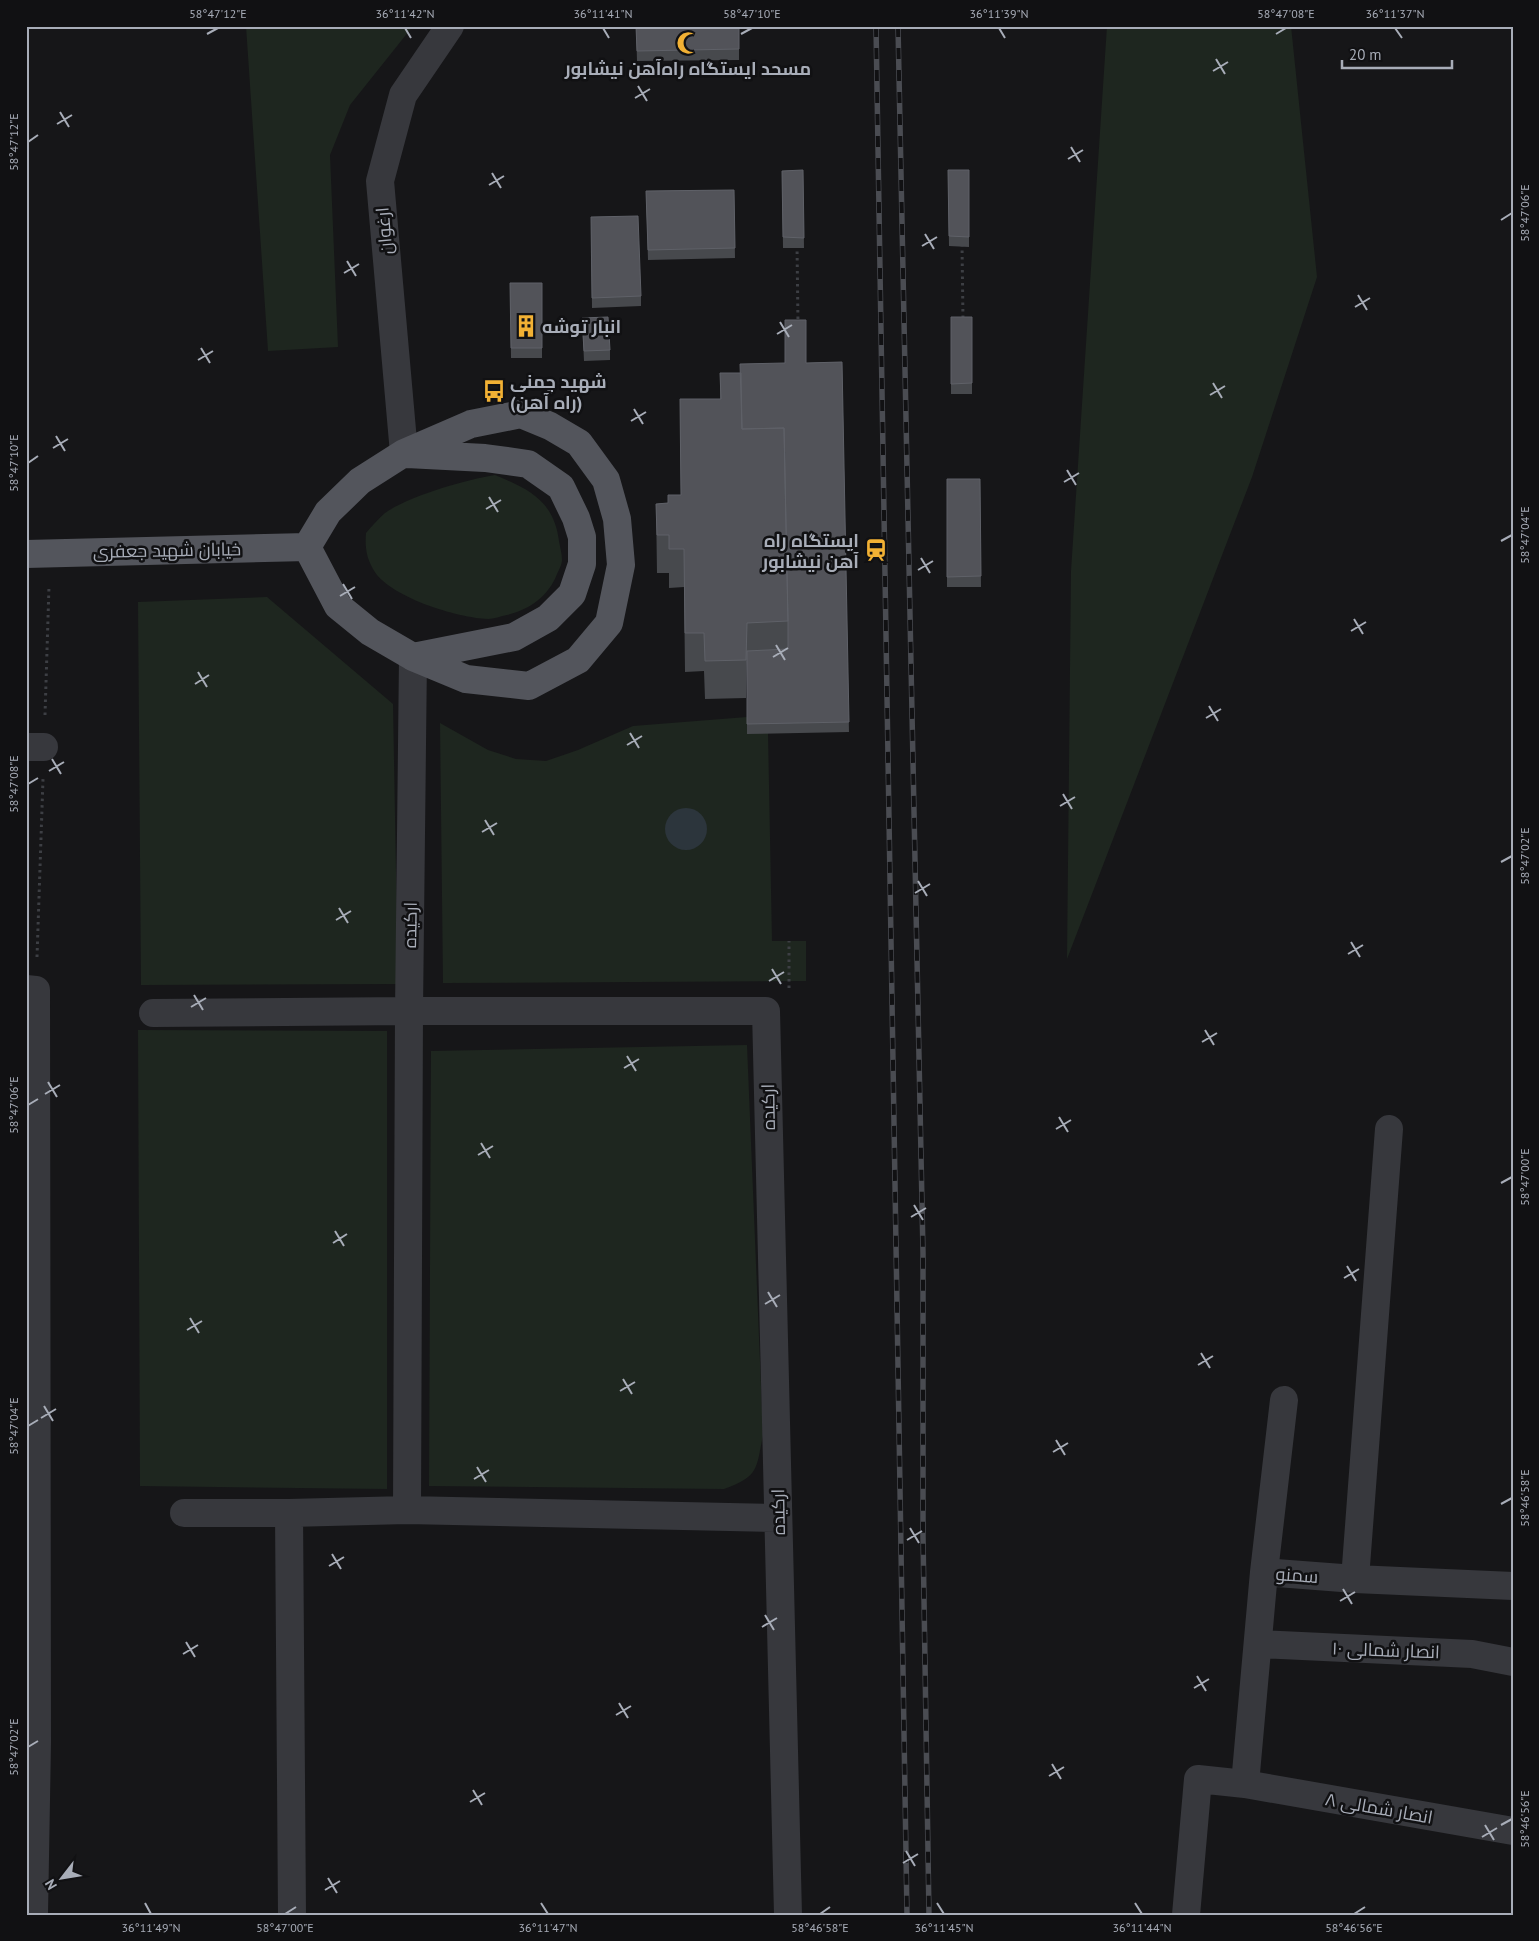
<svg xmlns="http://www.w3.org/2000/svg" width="1539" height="1941" font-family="'PT Sans',Cairo,sans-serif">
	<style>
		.green { fill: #1e261f }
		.water { fill: #2c353c }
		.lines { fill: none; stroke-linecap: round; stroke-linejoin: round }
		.path { stroke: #3d3f44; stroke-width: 3; stroke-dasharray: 2.5 4; stroke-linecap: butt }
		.minor { stroke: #37383d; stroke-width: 28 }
		.major { stroke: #53555c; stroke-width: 28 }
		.rail-casing { stroke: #4a4c52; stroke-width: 5.5 }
		.rail { stroke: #111113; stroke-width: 4; stroke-dasharray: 11; stroke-linecap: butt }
		.wall { fill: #47494d }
		.building { fill: #525359; stroke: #5f6168 }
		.ticks { fill: none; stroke: #a8adb8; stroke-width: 2 }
		.labels { text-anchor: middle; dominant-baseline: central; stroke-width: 5; stroke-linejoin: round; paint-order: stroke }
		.poi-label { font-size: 18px; font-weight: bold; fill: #a8adb8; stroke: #111113; text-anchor: start }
		.street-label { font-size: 18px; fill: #a8adb8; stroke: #111113 }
		.neatline { fill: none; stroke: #a8adb8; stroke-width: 2 }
		.ticks-label { font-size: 12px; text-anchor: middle; fill: #a8adb8 }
	</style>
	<rect width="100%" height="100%" fill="#161618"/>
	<path class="green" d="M246,26h167l-63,79 -20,50 8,192 -70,4z
		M1107,26h184l26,251 -65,200 -185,482 4,-388z
		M495,475c34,14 59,26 64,66 1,6 3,13 3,19 0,4 -3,10 -5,14 -9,23 -27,35 -50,41 -6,1 -13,4 -19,4 -30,-1 -100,-22 -115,-50 -7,-12 -8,-23 -7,-36 6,-7 12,-14 19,-20 24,-17 80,-33 110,-38z
		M267,597l126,107 5,280 -257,1 -3,-383z
		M747,717v17l21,-1 4,208h34v40l-363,2 -3,-260 48,27 28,9 30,2 32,-11 55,-24z
		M138,1030l249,1v458l-247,-3z
		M747,1045l16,390c-7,35 -4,41 -39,54l-295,-3 2,-435z"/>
	<path class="water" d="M665 829a21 21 0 1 1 42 0a21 21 0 1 1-42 0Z"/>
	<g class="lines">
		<path class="path" d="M962,244l1,76
			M797,245l1,79
			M45,715l4,-129
			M37,957l6,-178
			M789,988v-47"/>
		<path class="minor" d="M404,453l-24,-272 23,-86 47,-69
			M413,657l-4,354h357l22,904
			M26,747h18
			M26,989l10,1 1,752 -3,173
			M153,1013l256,-2 -2,499 371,8
			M184,1513h105
			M1264,1572l20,-172
			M1355,1579l34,-450
			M1258,1644l214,10 41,8
			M1245,1784l19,-212 91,7 158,7
			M292,1915l-3,-402 118,-3
			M1186,1915l12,-136 47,5 268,47"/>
		<path class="major" d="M521,414l29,12 29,17 27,37 11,39 4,46 -12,58 -31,37 -49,26 -63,-7 -53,-22 -43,-25 -32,-26 -31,-59 21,-35 32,-31 44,-28 67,-29z
			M407,454l78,4 43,6 33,23 15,31 6,19v27l-10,30 -24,24 -34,19 -101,20
			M26,554l281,-7"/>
		<defs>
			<path id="rail" d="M876,26l31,1889
				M898,26l25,1227v283l6,379"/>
		</defs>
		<use href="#rail" class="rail-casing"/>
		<use href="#rail" class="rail"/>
	</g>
	<path class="wall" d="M636,26h103v34l-102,1z
		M803,170l1,78h-21l-1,-77z
		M948,170h21v77l-20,-1z
		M734,190l1,68 -87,2 -2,-69z
		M591,217l50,79v10l-49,2z
		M510,283h32v75h-31z
		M951,317h21v77h-21z
		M582,318l28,32v10l-26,1z
		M842,362l7,370 -102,2v-73l-1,37 -41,1 -1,-28 -19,1 -1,-85 -15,1v-15h-12l-1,-69 12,-1 13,-8 -1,-96h40v-26h20l66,-10z
		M947,479h33l1,108h-34z"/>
	<path class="building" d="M636,26h103v23l-102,2z
		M803,170l1,68 -21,-1 -1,-66z
		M948,170h21v67l-20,-1z
		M734,190l1,58 -87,2 -2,-59z
		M638,216l3,80 -49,2 -1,-81z
		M510,283h32v65h-31z
		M608,317l2,33 -26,1 -2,-33z
		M951,317h21v66l-21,1z
		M785,320h21v43l36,-1 7,360 -102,2v-73l41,-2v-28l-4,-193 -42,1 -2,-65 45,-1z
		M720,373h21l1,56 42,-1 4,193 -41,2 -1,37 -41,1 -1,-28h-19l-1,-84h-15v-14h-12l-1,-31 12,-1v-8h13l-1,-96h41z
		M947,479h33l1,97 -34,1z"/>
	<path class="ticks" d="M405,28l6,10M603,28l6,10M999,28l6,10M1395,28l7,10M207,34l11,-6M741,34l11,-6M1276,34l10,-6M1216,59l9,15M1213,71l15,-9M638,86l9,15M635,98l15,-9M60,112l9,15M57,124l15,-9M28,142l10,-7M1071,147l9,15M1068,159l15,-9M492,173l9,15M489,185l15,-9M1501,220l11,-7M925,234l9,15M922,246l15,-9M347,261l9,15M344,273l15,-9M1358,295l9,15M1355,307l15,-9M780,322l9,15M777,334l15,-9M201,348l9,15M198,360l15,-9M1213,383l9,15M1210,395l15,-9M634,409l9,15M631,421l15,-9M56,436l9,15M53,448l15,-9M28,463l10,-7M1067,470l9,15M1064,482l15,-9M489,497l9,15M486,509l15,-9M1501,541l11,-6M921,558l9,15M918,570l15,-9M343,584l9,15M340,596l15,-9M1354,619l9,15M1351,631l15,-9M776,645l9,15M773,657l15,-9M198,672l9,15M195,684l14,-9M1209,706l9,15M1206,718l15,-9M630,733l9,15M627,745l15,-9M52,759l9,15M49,771l15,-9M28,784l10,-6M1063,794l9,15M1060,806l15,-9M485,820l9,15M482,832l15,-9M1501,862l11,-6M918,881l9,15M915,893l15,-9M339,908l9,15M336,920l15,-9M1351,942l9,15M1348,954l15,-9M772,969l9,15M769,981l15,-9M194,995l9,15M191,1007l15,-9M1205,1030l9,15M1202,1042l15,-9M627,1056l9,15M624,1068l15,-9M48,1082l9,15M45,1094l15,-9M28,1105l10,-6M1059,1117l9,15M1056,1129l15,-9M481,1143l9,15M478,1155l15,-9M1501,1183l11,-6M914,1205l9,15M911,1217l15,-9M335,1231l9,15M333,1243l14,-9M1347,1266l9,15M1344,1278l15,-9M768,1292l9,15M765,1304l15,-9M190,1318l9,15M187,1330l15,-9M1201,1353l9,15M1198,1365l15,-9M623,1379l9,15M620,1391l15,-9M44,1406l9,15M41,1418l15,-9M28,1426l10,-6M1056,1440l9,15M1053,1452l15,-9M477,1467l9,15M474,1479l15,-9M1501,1504l11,-6M910,1528l9,15M907,1540l15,-9M332,1554l9,15M329,1566l15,-9M1343,1589l9,15M1340,1601l15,-9M765,1615l9,15M762,1627l15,-9M186,1642l9,15M183,1654l15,-9M1197,1676l9,15M1194,1688l15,-9M619,1703l9,15M616,1715l15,-9M28,1747l10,-6M1052,1764l9,15M1049,1776l15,-9M473,1790l9,15M470,1802l15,-9M1485,1825l9,15M1501,1825l11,-6M1482,1837l15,-9M906,1851l9,15M903,1863l15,-9M328,1878l9,15M325,1890l15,-9M145,1903l6,11M541,1903l7,11M937,1903l7,11M1135,1903l7,11M285,1914l11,-7M820,1914l10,-7M1354,1914l11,-7"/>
	<defs>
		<symbol id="mosque-bare" viewBox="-9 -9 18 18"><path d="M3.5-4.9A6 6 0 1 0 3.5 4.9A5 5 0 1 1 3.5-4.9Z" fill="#f2b134" stroke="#111113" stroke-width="2.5" paint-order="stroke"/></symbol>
		<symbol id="building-bare" viewBox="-9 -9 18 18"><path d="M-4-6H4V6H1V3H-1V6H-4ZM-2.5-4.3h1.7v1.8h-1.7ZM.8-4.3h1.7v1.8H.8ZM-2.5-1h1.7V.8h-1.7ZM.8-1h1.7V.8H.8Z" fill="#f2b134" stroke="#111113" stroke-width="2.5" paint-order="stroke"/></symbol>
		<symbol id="bus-bare" viewBox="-9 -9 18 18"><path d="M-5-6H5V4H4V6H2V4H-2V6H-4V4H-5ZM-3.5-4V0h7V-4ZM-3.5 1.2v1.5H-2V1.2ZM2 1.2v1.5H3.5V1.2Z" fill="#f2b134" stroke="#111113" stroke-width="2.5" paint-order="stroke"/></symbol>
		<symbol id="station-bare" viewBox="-9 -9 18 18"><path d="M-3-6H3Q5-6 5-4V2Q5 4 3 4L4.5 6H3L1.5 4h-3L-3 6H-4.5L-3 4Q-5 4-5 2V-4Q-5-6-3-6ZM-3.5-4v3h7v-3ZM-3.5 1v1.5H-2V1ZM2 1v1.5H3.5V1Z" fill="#f2b134" stroke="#111113" stroke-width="2.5" paint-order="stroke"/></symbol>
	</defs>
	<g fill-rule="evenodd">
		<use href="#mosque-bare" x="672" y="27" width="32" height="32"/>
		<use href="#building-bare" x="510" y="310" width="32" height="32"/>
		<use href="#bus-bare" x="478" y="375" width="32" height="32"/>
		<use href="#station-bare" x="860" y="534" width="32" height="32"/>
	</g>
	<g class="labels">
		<g class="poi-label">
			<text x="688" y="68" text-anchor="middle">مسحد ایستگاه راه‌آهن نیشابور</text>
			<text x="542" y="326">انبار توشه</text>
			<text x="510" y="381">شهید چمنی<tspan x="510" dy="21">(راه آهن)</tspan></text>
			<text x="859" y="540" text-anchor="end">ایستگاه راه‌<tspan x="859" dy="21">آهن نیشابور</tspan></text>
		</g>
		<g class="street-label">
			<text transform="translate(384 231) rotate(-95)">ارغوان</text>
			<text transform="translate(167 550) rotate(-1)">خیابان شهید جعفری</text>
			<text transform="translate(410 925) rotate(-89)">ارکیده</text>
			<text transform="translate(768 1107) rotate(-91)">ارکیده</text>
			<text transform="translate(778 1512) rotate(-91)">ارکیده</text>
			<text transform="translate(1297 1575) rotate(4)">سمنو</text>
			<text transform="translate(1386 1650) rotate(2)">انصار شمالی ۱۰</text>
			<text transform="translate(1379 1808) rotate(10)">انصار شمالی ۸</text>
		</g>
	</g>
	<rect width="1539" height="1941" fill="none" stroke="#111113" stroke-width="55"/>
	<g transform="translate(62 1878) rotate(239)" stroke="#111113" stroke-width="4" paint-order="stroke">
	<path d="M0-4L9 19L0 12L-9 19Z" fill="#a8adb8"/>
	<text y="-8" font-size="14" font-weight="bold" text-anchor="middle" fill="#a8adb8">N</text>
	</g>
	<path d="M1342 60v8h110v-8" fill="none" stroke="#a8adb8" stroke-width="2.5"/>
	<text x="1349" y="60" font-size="15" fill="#a8adb8" stroke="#111113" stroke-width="4" paint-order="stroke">20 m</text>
	<rect x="28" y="28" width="1484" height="1886" class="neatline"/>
	<g class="ticks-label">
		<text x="218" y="18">58°47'12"E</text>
		<text x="405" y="18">36°11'42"N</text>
		<text x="603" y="18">36°11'41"N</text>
		<text x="752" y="18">58°47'10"E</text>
		<text x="999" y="18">36°11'39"N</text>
		<text x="1286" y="18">58°47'08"E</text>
		<text x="1395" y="18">36°11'37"N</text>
		<text transform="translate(14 142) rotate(-90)" y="4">58°47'12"E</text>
		<text transform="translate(1525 213) rotate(-90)" y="4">58°47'06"E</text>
		<text transform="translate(14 463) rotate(-90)" y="4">58°47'10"E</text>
		<text transform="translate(1525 535) rotate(-90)" y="4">58°47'04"E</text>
		<text transform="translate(14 784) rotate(-90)" y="4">58°47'08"E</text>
		<text transform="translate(1525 856) rotate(-90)" y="4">58°47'02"E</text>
		<text transform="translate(14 1105) rotate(-90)" y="4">58°47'06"E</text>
		<text transform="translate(1525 1177) rotate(-90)" y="4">58°47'00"E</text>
		<text transform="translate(14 1426) rotate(-90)" y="4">58°47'04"E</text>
		<text transform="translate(1525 1498) rotate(-90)" y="4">58°46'58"E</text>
		<text transform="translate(14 1747) rotate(-90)" y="4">58°47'02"E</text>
		<text transform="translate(1525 1819) rotate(-90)" y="4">58°46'56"E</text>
		<text x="151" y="1932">36°11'49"N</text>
		<text x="285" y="1932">58°47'00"E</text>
		<text x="548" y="1932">36°11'47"N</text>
		<text x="820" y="1932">58°46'58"E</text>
		<text x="944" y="1932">36°11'45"N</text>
		<text x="1142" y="1932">36°11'44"N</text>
		<text x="1354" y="1932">58°46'56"E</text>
	</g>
</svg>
